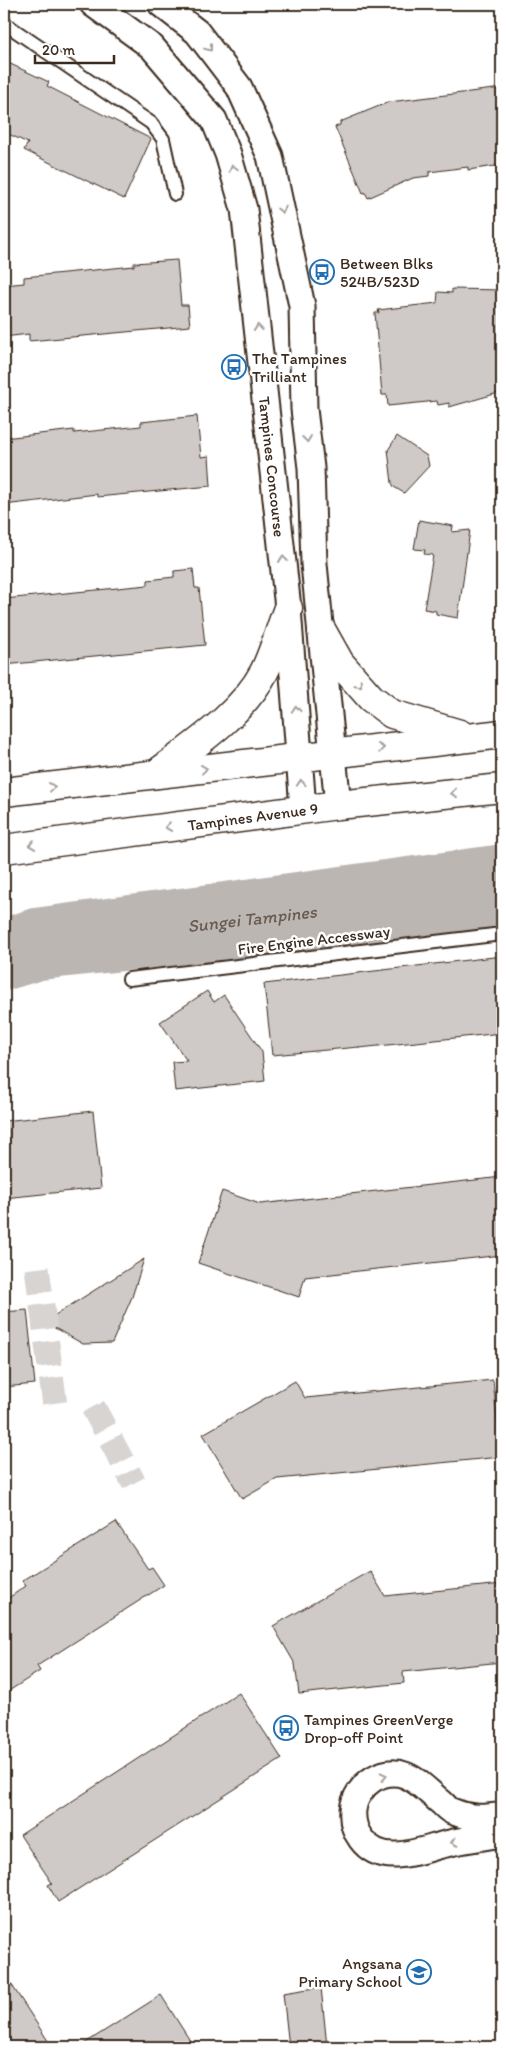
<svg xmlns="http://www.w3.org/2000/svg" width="506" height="2051" font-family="Itim,sans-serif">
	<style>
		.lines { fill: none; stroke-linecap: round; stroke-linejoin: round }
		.canal { stroke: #bcb6b3; stroke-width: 28 }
		.river { stroke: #bcb6b3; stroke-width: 48 }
		.building { fill: #cfcac7; stroke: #3b2a1e }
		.minor-tunnel { stroke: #d8d4d2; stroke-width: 25; stroke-dasharray: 25 12; stroke-linecap: butt }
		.service-casing { stroke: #3b2a1e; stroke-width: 16 }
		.minor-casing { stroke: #3b2a1e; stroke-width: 29 }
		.secondary-casing { stroke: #3b2a1e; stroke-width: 31 }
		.service { stroke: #fff; stroke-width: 12 }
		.minor { stroke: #fff; stroke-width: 25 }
		.secondary { stroke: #fff; stroke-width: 28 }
		.oneway { stroke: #a79f9a }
		.labels { text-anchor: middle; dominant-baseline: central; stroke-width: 5; stroke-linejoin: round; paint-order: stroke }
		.poi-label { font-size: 16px; fill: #3b2a1e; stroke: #fff; text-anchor: start }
		.street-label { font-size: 16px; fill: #3b2a1e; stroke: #fff }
		.water-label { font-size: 18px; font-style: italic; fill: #685b52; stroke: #fff }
	</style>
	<rect width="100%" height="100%" fill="#fff"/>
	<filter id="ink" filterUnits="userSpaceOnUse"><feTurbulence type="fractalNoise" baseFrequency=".02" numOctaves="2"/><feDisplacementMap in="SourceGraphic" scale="10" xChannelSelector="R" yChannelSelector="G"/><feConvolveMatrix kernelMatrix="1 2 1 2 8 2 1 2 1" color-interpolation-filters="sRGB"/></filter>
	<g filter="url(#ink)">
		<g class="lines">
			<path class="canal" d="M4,932l30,-10 468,-64
				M4,977l36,-11 462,-50"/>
			<path class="river" id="s1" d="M4,954l40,-11 458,-53"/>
		</g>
		<path class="building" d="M4,61l45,21 -2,4 104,53 -27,60 -100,-49 4,-7 -24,-11z
			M502,88v77l-34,5v-3l-39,5v4l-16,2 -45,20 -3,-6 -2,1 -28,-66 5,-2v-3l49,-20z
			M177,260l4,45h7l2,21 -161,15v-7l-25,3v-52l20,-2v-6l110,-11v-3z
			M452,289l50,1v102l-53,15v-4l-11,2 -1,-4 -49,5 -1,-11h-5l-7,-82h4l-1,-3 59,-7 1,-11 14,1z
			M197,416l4,41 8,-1 2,30 -114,11v-3l-93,11v-67l70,-8v3l67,-7v-4z
			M397,436l30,20 2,10 -25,27 -10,-6 -2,-4 -4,-33z
			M419,520l34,6 -1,6 18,-2 -12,88 -22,-4v-3l-12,-2 9,-54 -9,-1 1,-4 -11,-1z
			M193,569l2,19h4l6,57 -201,20v-66l144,-14v-5l26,-3v-6z
			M502,956v77l-143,15v-1l-87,8 -8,-71z
			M207,991l7,11 10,-7 38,57 3,29 -90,10 -3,-29 15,-1 -27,-39z
			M93,1111l8,77 -97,10v-77z
			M502,1177v78l-197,22 -6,20 -101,-34 24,-72 38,13z
			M144,1259l-12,38 -20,46 -29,1 -39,-22z
			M27,1310l8,74 -31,3v-75z
			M493,1380l8,77 -224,22 -35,20 -39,-65 92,-53 10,17z
			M116,1522l32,47 4,-2 12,18 -127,81 3,5 -36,23v-93l22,-15 -4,-5z
			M370,1571l15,25 117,-12v78l-99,10 1,11 -105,11 -4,-30 -22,-38z
			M239,1693l43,66 -224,143 -10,-17 4,-2 -32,-48z
			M4,1973l48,74h-48z
			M321,1987l6,60h-38l-6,-54z
			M161,1995l33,52h-115z"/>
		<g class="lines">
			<path class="minor-tunnel" d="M37,1268l19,145
				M93,1407l41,76"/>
			<defs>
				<path id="service" d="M4,23l147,100 12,16 12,55
					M129,979l373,-45"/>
				<g id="minor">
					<path id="s2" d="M93,4l59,43 62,73 14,34 16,55 44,399 15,201"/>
					<path d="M161,4l36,28 42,55 31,69 32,150 2,103 7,59 3,96 24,241"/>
					<path d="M502,1815c-17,3 -31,4 -48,-3 -5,-1 -9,-6 -12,-9 -21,-17 -39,-42 -69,-24 -11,7 -19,19 -20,31 -1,10 2,21 8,29 22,30 61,10 89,4 17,-4 35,-6 52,-9"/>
				</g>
				<g id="secondary">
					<path d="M322,631l18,32 31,35 21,16 68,20"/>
					<path d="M156,774c37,-28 86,-60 108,-102 10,-20 16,-43 24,-64"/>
					<path d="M4,792l498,-58"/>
					<path id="s3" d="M4,849l334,-44 164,-17"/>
				</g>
			</defs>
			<use href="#service" class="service-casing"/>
			<use href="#minor" class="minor-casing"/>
			<use href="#secondary" class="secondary-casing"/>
			<use href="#service" class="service"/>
			<use href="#minor" class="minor"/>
			<use href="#secondary" class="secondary"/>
		</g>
		<defs><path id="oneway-chevron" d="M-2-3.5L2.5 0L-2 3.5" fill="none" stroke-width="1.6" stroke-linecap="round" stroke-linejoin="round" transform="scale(1.25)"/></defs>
		<g class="oneway">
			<use href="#oneway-chevron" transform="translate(209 48) rotate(53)"/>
			<use href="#oneway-chevron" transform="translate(233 168) rotate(-106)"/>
			<use href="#oneway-chevron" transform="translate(282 210) rotate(78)"/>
			<use href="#oneway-chevron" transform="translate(258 328) rotate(-96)"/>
			<use href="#oneway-chevron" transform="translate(307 439) rotate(83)"/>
			<use href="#oneway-chevron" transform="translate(283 559) rotate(-96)"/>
			<use href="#oneway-chevron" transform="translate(359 684) rotate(49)"/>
			<use href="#oneway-chevron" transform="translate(296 709) rotate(-94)"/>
			<use href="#oneway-chevron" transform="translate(381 748) rotate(-7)"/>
			<use href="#oneway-chevron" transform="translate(204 769) rotate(-7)"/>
			<use href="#oneway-chevron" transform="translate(301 783) rotate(-94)"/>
			<use href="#oneway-chevron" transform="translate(52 787) rotate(-7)"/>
			<use href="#oneway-chevron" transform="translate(454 793) rotate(174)"/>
			<use href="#oneway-chevron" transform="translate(168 827) rotate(172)"/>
			<use href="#oneway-chevron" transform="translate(32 845) rotate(172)"/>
			<use href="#oneway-chevron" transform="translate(384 1776) rotate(-13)"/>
			<use href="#oneway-chevron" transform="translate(454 1842) rotate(168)"/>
		</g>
	</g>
	<defs>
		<symbol id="bus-ring" viewBox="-11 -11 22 22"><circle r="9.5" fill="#fff" stroke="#1f6fb2" stroke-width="1.5"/><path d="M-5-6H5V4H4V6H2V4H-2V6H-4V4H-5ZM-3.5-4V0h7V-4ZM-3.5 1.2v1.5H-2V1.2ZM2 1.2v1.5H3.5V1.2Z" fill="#1f6fb2"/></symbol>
		<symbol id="school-ring" viewBox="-11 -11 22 22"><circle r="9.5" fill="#fff" stroke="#1f6fb2" stroke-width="1.5"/><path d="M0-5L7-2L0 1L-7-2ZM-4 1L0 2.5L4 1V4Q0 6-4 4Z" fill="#1f6fb2"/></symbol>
	</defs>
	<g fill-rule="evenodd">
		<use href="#bus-ring" x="308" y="258" width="28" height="28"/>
		<use href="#bus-ring" x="220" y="353" width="28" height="28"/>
		<use href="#bus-ring" x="272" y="1714" width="28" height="28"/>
		<use href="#school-ring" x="405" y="1958" width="28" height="28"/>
	</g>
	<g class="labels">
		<g class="poi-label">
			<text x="340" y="263">Between Blks<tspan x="340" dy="18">524B/523D</tspan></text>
			<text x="252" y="358">The Tampines<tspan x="252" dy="18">Trilliant</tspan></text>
			<text x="304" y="1719">Tampines GreenVerge<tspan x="304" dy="18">Drop-off Point</tspan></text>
			<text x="402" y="1963" text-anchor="end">Angsana<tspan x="402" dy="18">Primary School</tspan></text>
		</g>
		<g class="street-label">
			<text stroke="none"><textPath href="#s2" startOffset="522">Tampines Concourse</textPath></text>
			<text stroke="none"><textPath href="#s3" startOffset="251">Tampines Avenue 9</textPath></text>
			<text transform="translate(314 940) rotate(-7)">Fire Engine Accessway</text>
		</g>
		<g class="water-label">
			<text stroke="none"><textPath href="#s1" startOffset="251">Sungei Tampines</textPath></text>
		</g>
	</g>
	<rect width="506" height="2051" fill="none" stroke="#fff" stroke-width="20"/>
	<rect x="10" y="10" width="486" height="2031" fill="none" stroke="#3b2a1e" stroke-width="2" filter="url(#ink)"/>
	<path d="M35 55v8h79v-8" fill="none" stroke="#3b2a1e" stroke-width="2.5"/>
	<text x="42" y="55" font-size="15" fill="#3b2a1e" stroke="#ffffff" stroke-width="4" paint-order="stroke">20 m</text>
</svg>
